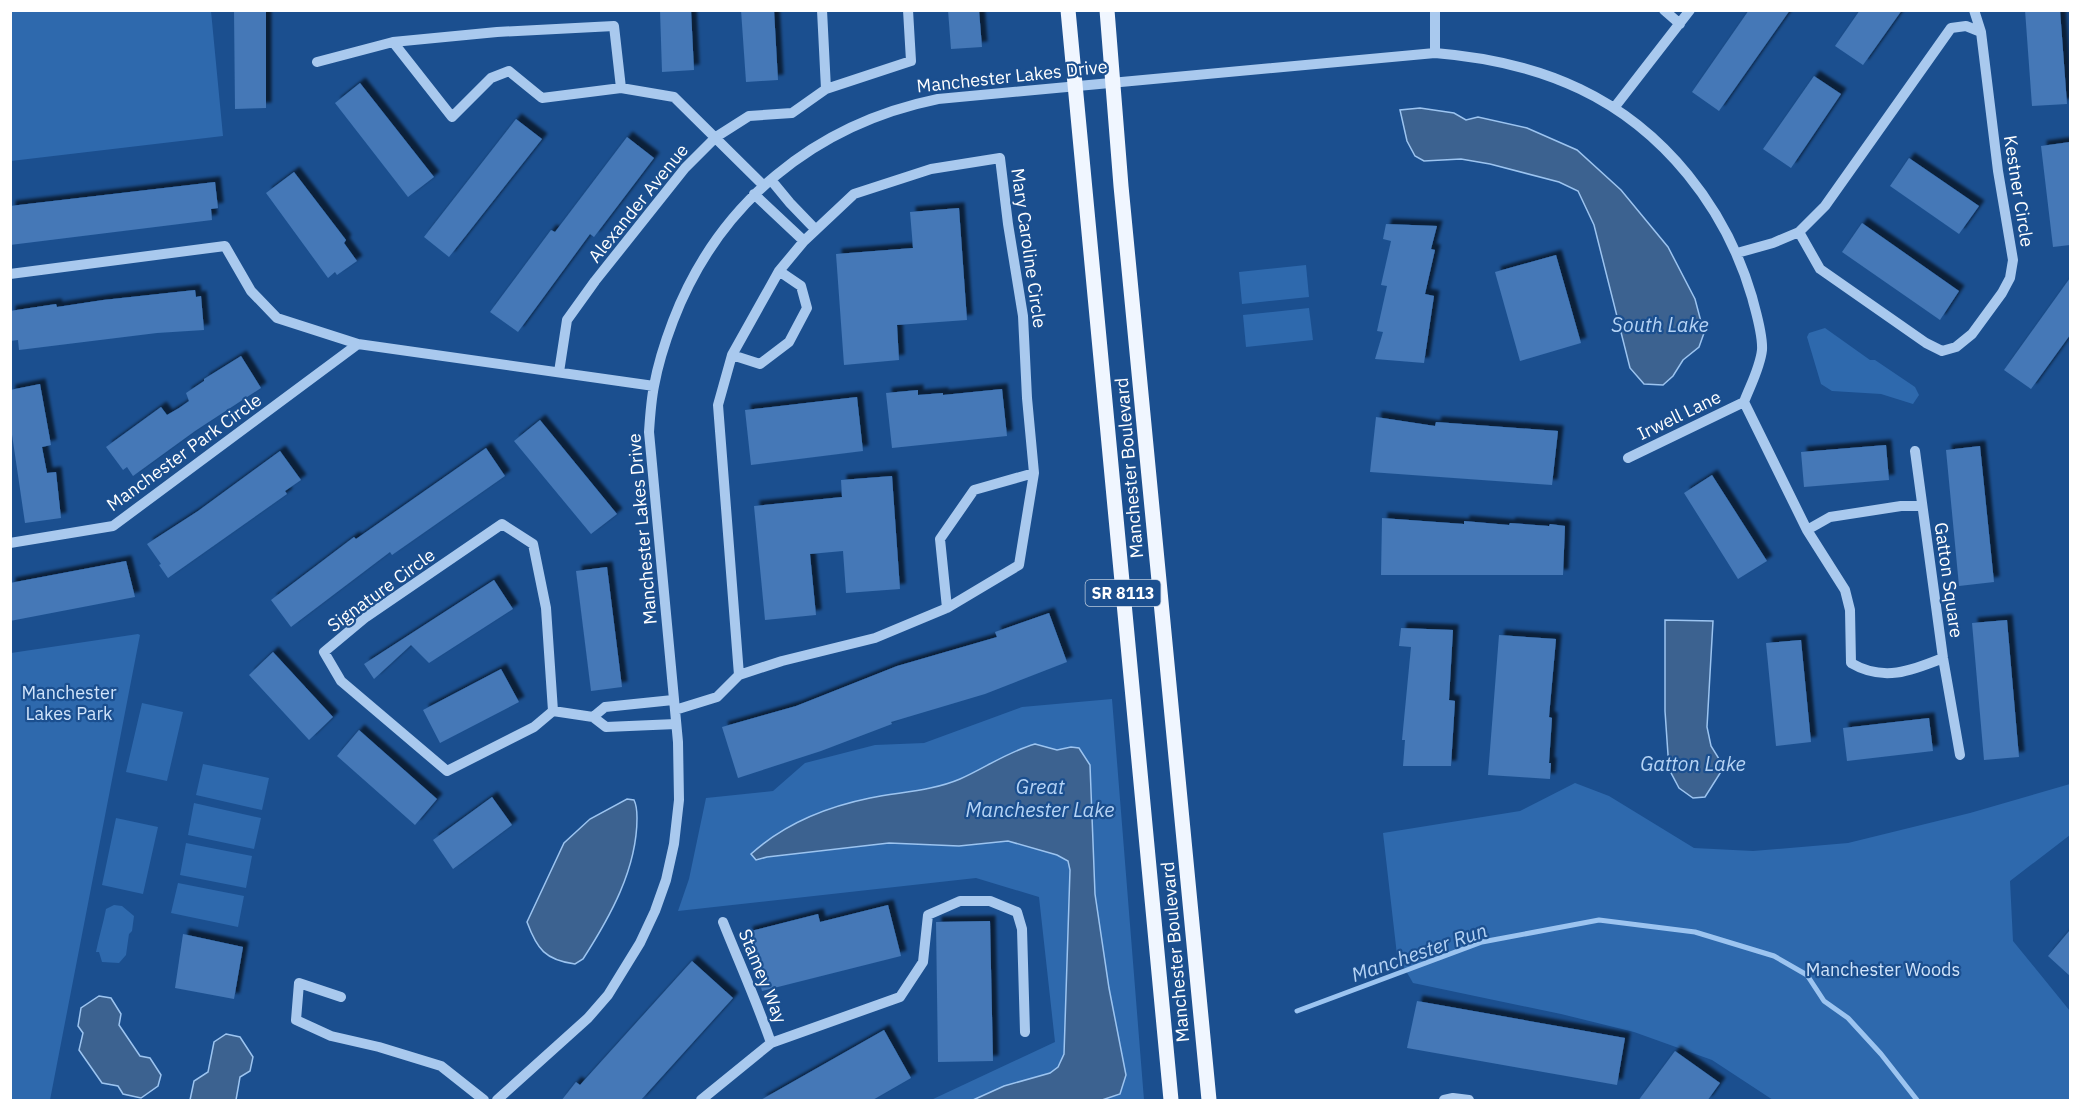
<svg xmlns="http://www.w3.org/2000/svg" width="2081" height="1111" font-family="'IBM Plex Sans',sans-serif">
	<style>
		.green { fill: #2e69ad }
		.water { fill: #3c6290; stroke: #9cc4f0; stroke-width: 1.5 }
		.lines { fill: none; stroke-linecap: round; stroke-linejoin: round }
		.stream { stroke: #9cc4f0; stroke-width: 5 }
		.building { fill: #4478b7; filter: url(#shadow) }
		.minor { stroke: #a9c9ee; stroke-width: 10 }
		.major { stroke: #f0f6ff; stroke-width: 15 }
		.labels { text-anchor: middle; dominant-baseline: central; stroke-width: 4.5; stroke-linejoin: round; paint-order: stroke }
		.shield { fill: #1b4f8f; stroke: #bbcadd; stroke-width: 1.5 }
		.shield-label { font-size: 16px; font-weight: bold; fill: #fff }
		.street-label { font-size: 18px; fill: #fff; stroke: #1b4f8f }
		.park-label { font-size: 18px; fill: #cfe3fa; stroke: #1b4f8f }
		.water-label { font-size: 20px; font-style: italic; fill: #b5d3f5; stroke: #1b4f8f }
	</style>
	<defs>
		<filter id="shadow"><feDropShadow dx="5.5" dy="-5.5" stdDeviation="1.5" flood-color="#0009"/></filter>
	</defs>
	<rect width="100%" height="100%" fill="#1b4f8f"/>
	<path class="green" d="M10,11h201l12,125 -212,25z
		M1306,265l3,32 -67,7 -3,-32z
		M1309,308l4,32 -67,7 -3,-32z
		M1825,328l45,32h5l40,27 4,8 -6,9 -32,-10 -49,-3 -11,-7 -14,-47 2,-4z
		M138,634l2,1 -90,465h-39v-447z
		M1112,699l32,401h-213l124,-58 -16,-145 -63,-19 -298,33 11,-32 17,-81 67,-7 32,-28 70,-18 49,-2 98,-36z
		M142,703l41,9 -16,69 -41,-9z
		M203,764l66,14 -7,32 -66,-15z
		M1575,783l34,13 85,52 59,3 95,-8 122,-30 100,-29v51l-60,46 3,60 57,70v89h-297l-61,-40 -78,-28 -73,-18 -148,-31 -16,-28 -14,-122 137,-22z
		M194,803l67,15 -7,31 -66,-14z
		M116,818l42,9 -15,67 -41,-9z
		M186,843l66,13 -6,32 -66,-13z
		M178,883l66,13 -6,31 -67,-14z
		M114,905l8,1 12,10 -2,15 -3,3 -3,21 -7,8 -17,-1 -3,-10h-3c3,-15 7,-28 10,-43z"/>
	<path class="water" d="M1420,108l34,5 12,7 12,-3 49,11 50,22 44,40 47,57 27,52 9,34 -5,14 -16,13 -10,16 -10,9 -19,-1 -14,-16 -36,-143 -16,-34 -19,-9 -69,-18 -29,-5 -37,2 -9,-5 -8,-15 -7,-31z
		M1665,620l48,1 -6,106 4,19 13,21 -19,30 -12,1 -14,-10 -10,-19 -4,-58z
		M1035,744l22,6 14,-3 8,1 11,17 5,129 14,94 17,87 -6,19 -18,6h-129l31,-14 46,-13 8,-6 6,-13 6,-184 -2,-9 -11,-6 -49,-14 -49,5 -70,-3 -122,14 -11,3 -5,-6c33,-30 75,-47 119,-56 29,-6 62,-7 90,-19 25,-11 47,-27 75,-35z
		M627,799l7,1c3,6 3,11 3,18 0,51 -27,99 -54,141l-8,5c-30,-4 -38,-15 -48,-42l37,-79 26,-24z
		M99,996l12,2 10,16 -2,11 21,31 10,2 11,17 -3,11 -17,12 -18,-4 -5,-8 -16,-3 -23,-33 4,-17 -5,-7 3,-18z
		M226,1034l14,3 13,20 -3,14 -10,6 -4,23h-46l4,-19 14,-9 6,-30z"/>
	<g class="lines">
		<path class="stream" d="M1297,1011l185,-69 117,-22 96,12 79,24 33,19 17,26 24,17 33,36 36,46"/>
	</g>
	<path class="building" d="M234,10h32v98l-31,1z
		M660,10h31l3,60 -32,2z
		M741,10h33l4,70 -32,2z
		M948,10h31l3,37 -31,2z
		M1749,10h41l-71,101 -27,-19z
		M1860,10h42l-39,55 -28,-19z
		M2025,10h35l7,94 -35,2z
		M1814,76l27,18 -50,74 -28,-19z
		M360,83l74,94 -26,20 -73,-94z
		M516,119l26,20 -93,118 -25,-20z
		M627,137l27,21 -60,79 -4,-3 -72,98 -28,-20 61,-82 4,2z
		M2070,142v103l-17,2 -12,-101z
		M1909,158l70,48 -20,28 -69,-48z
		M294,172l52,68 -2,3 13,18 -20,14 -2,-3 -7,6 -62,-85z
		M215,182l3,26 -7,1 1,11 -202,25v-39z
		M959,208l8,112 -70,5 2,35 -55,5 -8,-111 77,-6 -3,-36z
		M1862,223l97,68 -19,29 -98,-68z
		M1386,224l51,2 -6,23 4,1 -10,44 9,2 -10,67 -49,-4 8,-27 -6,-1 10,-45 -6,-1 10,-44 -8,-2z
		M1556,255l25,88 -61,18 -25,-89z
		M2070,278v57l-39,54 -27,-19z
		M195,290l1,7 5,-1 3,34 -47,3 -138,17 -1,-10 -8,1v-30l46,-7 1,3 46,-7z
		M241,356l20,32 -66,43 -62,45 -6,-9 -4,3 -17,-23 55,-40 6,8 12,-7 10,-7 -3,-8 18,-12v-2z
		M40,384l11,61 -9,2 5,26 9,-1 5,46 -36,5 -15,-102v-31z
		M1002,389l5,47 -115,12 -6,-55 32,-3v5l25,-2v2z
		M857,397l6,54 -112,14 -6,-55z
		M1376,417l59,9 1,-4 122,9 -6,54 -182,-13z
		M540,420l77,94 -26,20 -77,-93z
		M1886,445l3,35 -85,7 -3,-35z
		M1980,446l14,136 -35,4 -13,-136z
		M486,448l19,28 -113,79 -2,-3 -99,75 -20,-27 83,-63 2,2z
		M280,451l21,29 -16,11 2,3 -119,84 -9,-13 2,-1 -14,-20 51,-33z
		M1712,475l55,86 -29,18 -54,-86z
		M892,476l8,113 -54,4 -3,-42 -33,3 6,61 -51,5 -11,-114 88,-9 -1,-17z
		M1382,518l82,6v-3l45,4 1,-2 39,3 1,-2 15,2 -2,49h-182z
		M126,561l9,36 -125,24v-38z
		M607,567l15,120 -31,4 -15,-120z
		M494,580l19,29 -84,54 -18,-18 -37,34 -10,-15z
		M1049,613l18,49 -82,32 -94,28 1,2 -71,27 -83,27 -16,-51 74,-21 101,-40 100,-29 -2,-5z
		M2007,620l12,137 -35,3 -12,-137z
		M1401,628l52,2 -4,70 6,1 -4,65h-48l2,-26h-3l9,-93 -12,-1z
		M1499,635l57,4 -7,78 3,1 -3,45h2l-1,16 -62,-4z
		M1801,640l10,102 -35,4 -10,-103z
		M273,652l60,65 -24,23 -60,-65z
		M501,669l18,33 -79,41 -17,-33z
		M1929,718l4,33 -86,10 -4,-33z
		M359,730l78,69 -22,26 -78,-69z
		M492,797l20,28 -59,44 -20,-29z
		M888,905l13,51 -139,35 -15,-59 71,-18 2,8z
		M990,921l3,140 -55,1 -2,-140z
		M2070,930v46l-22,-20z
		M183,934l60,13 -9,52 -59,-11z
		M692,961l41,37 -93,103h-79l15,-19 4,3z
		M1417,1001l208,37 -8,47 -210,-37z
		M884,1030l27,48 -40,23h-112z
		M1675,1051l45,32 -13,18h-69z"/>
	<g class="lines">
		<path class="minor" d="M822,10l4,79
			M1435,10v43
			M1664,10l16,14
			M1974,10l7,22
			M393,42l59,75 39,-39 18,-7 33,27 79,-10 53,9 89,88
			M317,62l76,-20 104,-10 117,-6 7,62
			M1614,108l76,-98
			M771,180l19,23 26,27
			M754,194l50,47
			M1737,253l36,-10 26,-11 26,-26 126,-178 15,-2 15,6 17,139 15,89 -3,18 -8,15 -30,41 -16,13 -14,4 -16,-8 -106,-74 -21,-37
			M10,274l215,-28 26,45 26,27 81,26
			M732,355l47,-84 25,-30 50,-47 77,-25 69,-11 8,66 15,92 4,82 7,75 -15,92 -72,43
			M559,372l8,-52 28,-39 90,-113 31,-31 33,-21 43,-3 34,-24 85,-28 -3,-51
			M1744,402l63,128 38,60 5,20 1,53c32,19 60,8 92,-5
			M1915,451l28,207 17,97
			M1628,458l116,-56
			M502,524l31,20 13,64 7,103 -19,16 -87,44 -106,-90 -17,-29 42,-35z
			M1807,530l23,-13 71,-11h21
			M10,543l103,-17 245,-182 296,42
			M739,675l43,-14 93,-23 72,-30 -7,-69 34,-49 60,-17
			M675,710l42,-13 22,-22 -21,-270 14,-50 28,9 29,-22 18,-34 -6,-22 -22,-15
			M553,711l40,6 13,10 70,-3
			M593,717l12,-10 68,-7
			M723,922c16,40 34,80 48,121
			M341,997l-42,-14 -3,37 35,16 48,11 62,19 43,34
			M497,1100l91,-82 20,-23 32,-52 15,-32 11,-31 8,-36 5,-44 -1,-58 -29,-310c1,-15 2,-31 5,-46 4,-22 11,-44 19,-65 45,-118 142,-197 265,-222l497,-46c50,4 99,14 145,36 84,40 146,119 172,208 4,16 11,37 10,53 -2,18 -12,36 -18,52
			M701,1100l70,-57 129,-46 23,-35 5,-47 32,-14h30l27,11 5,17 3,103
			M1444,1100l9,-2 16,2"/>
		<path class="major" d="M1068,10l103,1090
			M1107,10l14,176 88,914"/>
	</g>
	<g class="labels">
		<rect class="shield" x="1085.5" y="580" width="75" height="26" rx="4.5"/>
		<g class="shield-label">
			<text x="1123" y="593">SR 8113</text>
		</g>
		<g class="street-label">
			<text transform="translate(1012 76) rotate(-6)">Manchester Lakes Drive</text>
			<text transform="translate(2019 191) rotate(81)">Kestner Circle</text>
			<text transform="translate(638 203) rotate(-51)">Alexander Avenue</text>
			<text transform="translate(1029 248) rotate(82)">Mary Caroline Circle</text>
			<text transform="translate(1679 415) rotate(-26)">Irwell Lane</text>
			<text transform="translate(184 452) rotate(-36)">Manchester Park Circle</text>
			<text transform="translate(1129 468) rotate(-95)">Manchester Boulevard</text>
			<text transform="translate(642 529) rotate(-95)">Manchester Lakes Drive</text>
			<text transform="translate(1949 580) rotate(82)">Gatton Square</text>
			<text transform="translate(381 590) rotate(-36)">Signature Circle</text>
			<text transform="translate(1175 952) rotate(-95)">Manchester Boulevard</text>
			<text transform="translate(763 976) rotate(68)">Stamey Way</text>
		</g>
		<g class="park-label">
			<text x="69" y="692">Manchester<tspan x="69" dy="21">Lakes Park</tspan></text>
			<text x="1883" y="969">Manchester Woods</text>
		</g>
		<g class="water-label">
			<text x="1660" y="324">South Lake</text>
			<text x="1693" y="763">Gatton Lake</text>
			<text x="1040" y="786">Great<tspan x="1040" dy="23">Manchester Lake</tspan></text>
			<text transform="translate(1419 952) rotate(-19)">Manchester Run</text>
		</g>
	</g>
	<rect width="2081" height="1111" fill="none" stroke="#ffffff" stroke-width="24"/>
</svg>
